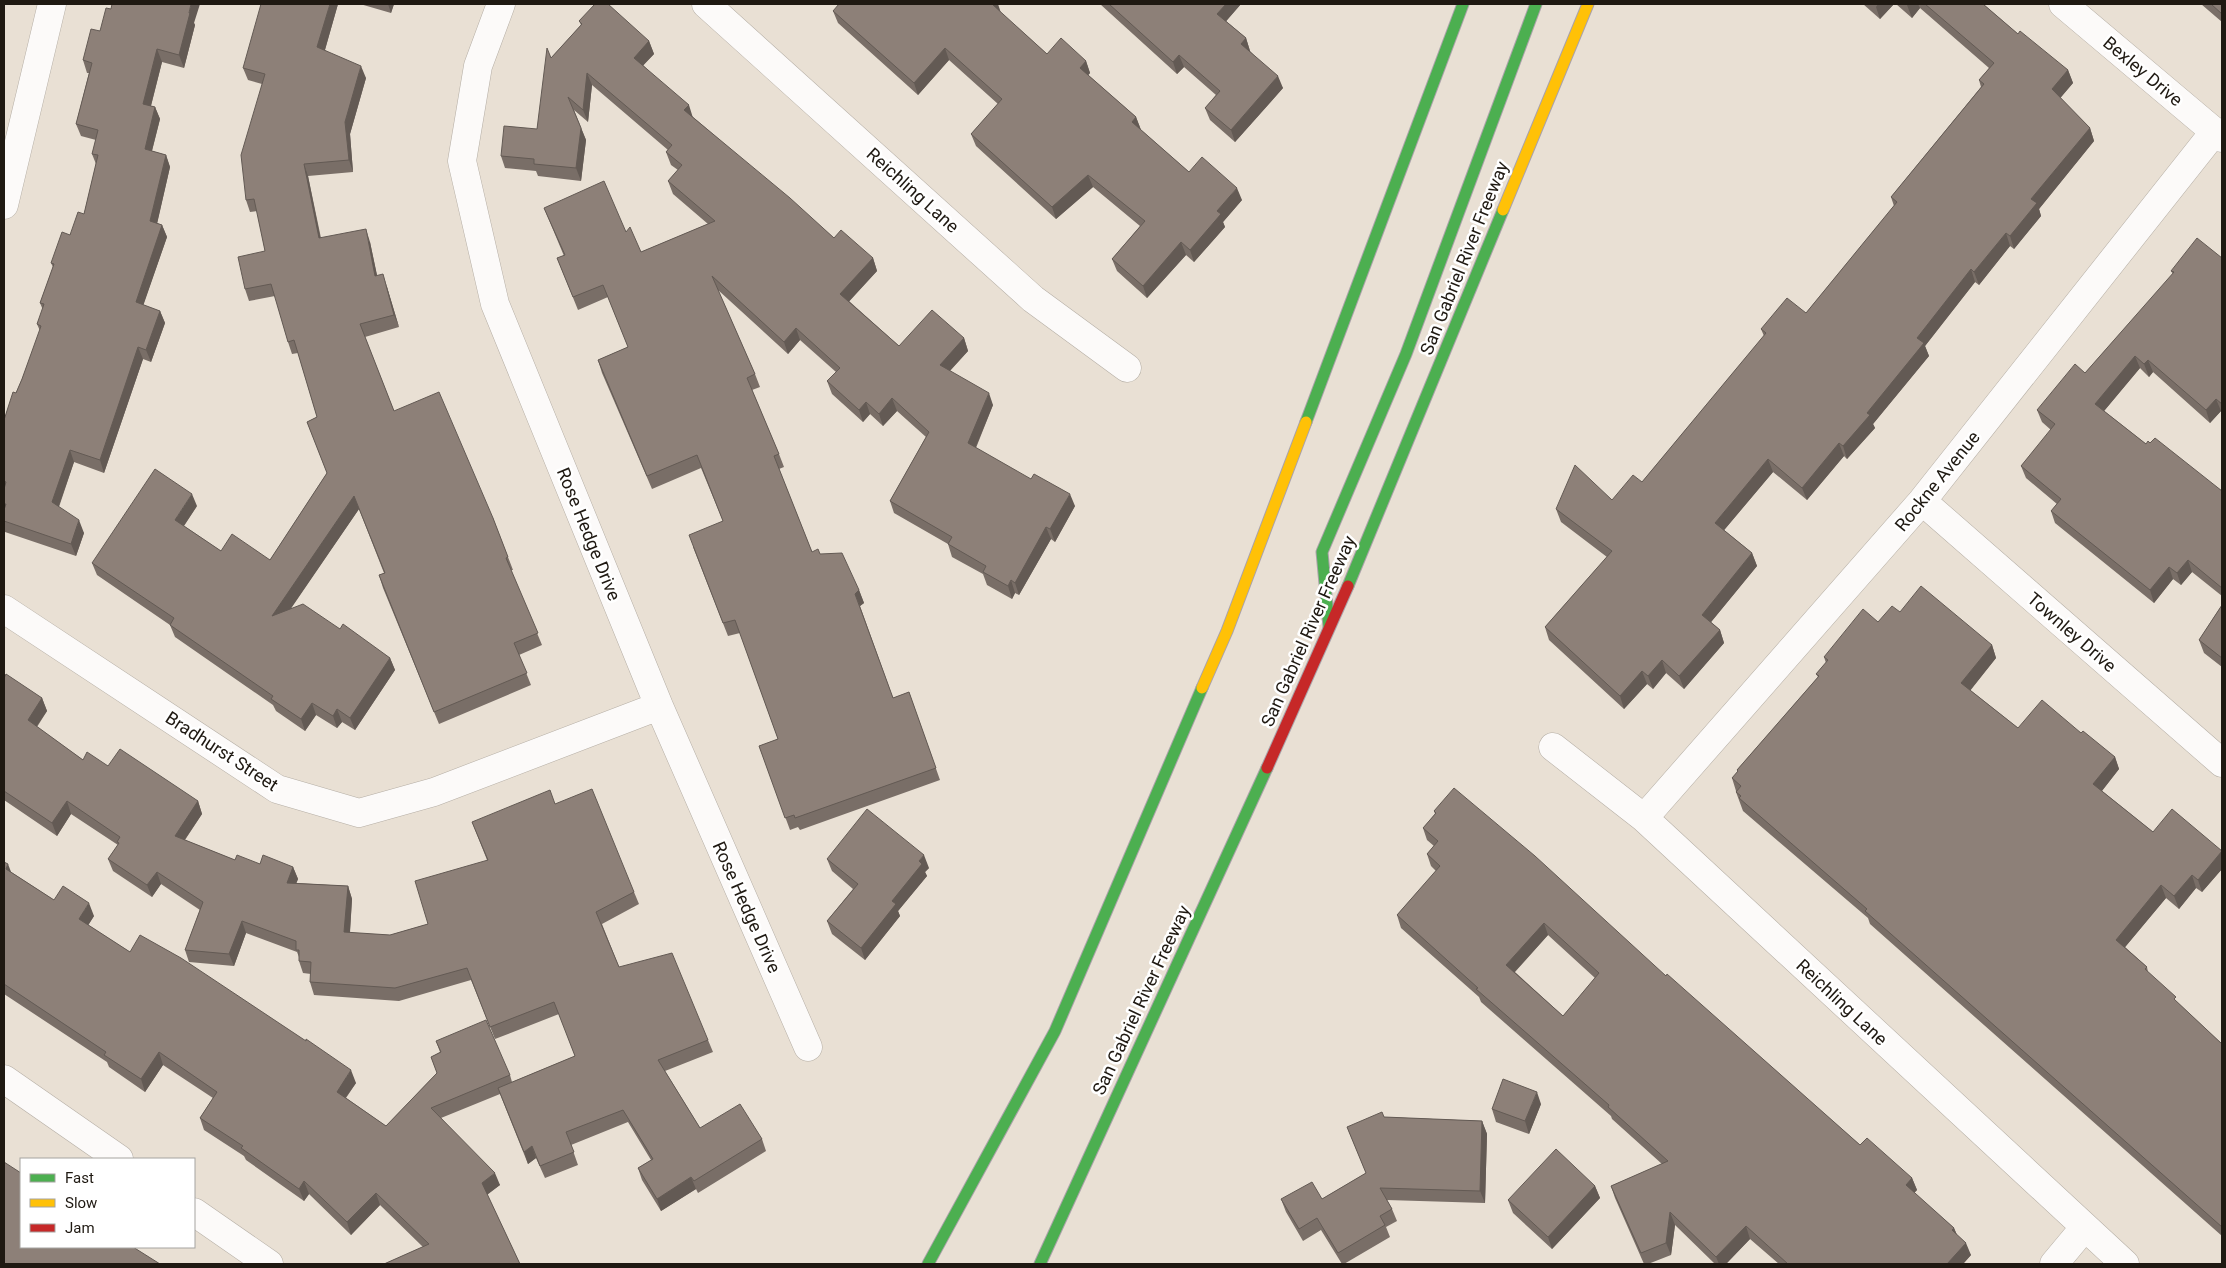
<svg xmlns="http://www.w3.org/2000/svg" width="2226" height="1268" font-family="Roboto,sans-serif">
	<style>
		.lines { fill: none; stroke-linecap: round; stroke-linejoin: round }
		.street-casing { stroke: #b5aea5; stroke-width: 29 }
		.fast-casing { stroke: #aaa2a9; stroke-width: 13 }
		.slow-casing { stroke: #aaa2a9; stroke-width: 13 }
		.jam-casing { stroke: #aaa2a9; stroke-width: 13 }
		.street { stroke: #fcfaf9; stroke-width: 28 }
		.fast { stroke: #4caf50; stroke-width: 11 }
		.slow { stroke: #ffc107; stroke-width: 11 }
		.jam { stroke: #c62828; stroke-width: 11 }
		.wall { fill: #796e67; fill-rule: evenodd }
		.shaded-wall { fill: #635a54 }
		.building { fill: #8d8078; stroke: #635a54; fill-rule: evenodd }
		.labels { text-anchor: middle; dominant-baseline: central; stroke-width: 5; stroke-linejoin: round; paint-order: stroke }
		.street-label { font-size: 18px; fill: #1f1912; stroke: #fff }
	</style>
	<rect width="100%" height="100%" fill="#e9e0d4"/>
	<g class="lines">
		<defs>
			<path id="street" d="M501,4l-23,62 -16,95 33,143 164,402 149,341
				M706,4l327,295 94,69
				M2063,4l159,134
				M4,205l48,-201
				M1922,501l300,262
				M4,609l273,180 82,24 75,-21 225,-86
				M1553,747l91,71 481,446
				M1644,818l278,-317 293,-370
				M4,1079l115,80
				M194,1212l75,52
				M2054,1264l30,-36"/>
			<path id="fast" d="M1306,422l157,-418
				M1348,586l155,-376
				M1329,627l-7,-75 84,-198 130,-350
				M928,1264l127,-233 147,-343
				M1040,1264l227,-496"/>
			<path id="slow" d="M1503,210l85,-206
				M1202,688l25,-57 79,-209"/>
			<path id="jam" d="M1267,768l81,-182"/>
		</defs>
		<use href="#street" class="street-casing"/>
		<use href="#fast" class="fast-casing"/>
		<use href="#slow" class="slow-casing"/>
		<use href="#jam" class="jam-casing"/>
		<use href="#street" class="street"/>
		<use href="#fast" class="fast"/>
		<use href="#slow" class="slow"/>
		<use href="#jam" class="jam"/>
	</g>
	<path class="wall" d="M338,4l-13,46 41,28 -16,56 3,38 -45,4 13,62 49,4 7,34 10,11 12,40 -34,10 29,74 99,107 20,52h-2l31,75 -23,10 12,30 -92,39 -56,-136 -4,-13 5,-2 -25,-64 -69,100 50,20 50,29 5,12 -40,60 -13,-8 -5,6 -21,-13 -11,16 -29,-20 -3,-6 -98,-68 -5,-12 -73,-50 -5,-12 105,-57 -13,20 37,25 49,9 57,-87 -20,-51 10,-5 -19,-64 -6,1 -4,-12 -13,-46 -26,5 -4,-12 20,-38 -8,-40 -7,1 -4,-12 16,-116 -14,-4 -5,-12z
		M360,4h34l-3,9z
		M1100,4h141l-15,17 20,17 4,13 33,37 -48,54 -25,-22 -5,-12 11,-13 -32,-28 -7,7z
		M1863,4h31l-14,15z
		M1896,4h87l35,30 50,36 5,13 -13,15 30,30 4,13 -55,68 2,7 -27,33 -4,-3 -31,39 -4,-3 -50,64 4,10 -56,68 2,4 -28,31 -3,-3 -37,44 -34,-28 -49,58 28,23 5,13 -46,56 9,8 4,13 -40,46 -18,-16 -13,16 -6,-5 -23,25 -75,-69 -4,-13 62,-70 -46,-35 -5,-13 56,-9 30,-18 122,-146 -3,-7 45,-16 88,-107 -3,-9 90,-110 -2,-7 10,-12 -69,-60 -8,10z
		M2201,4h21v18z
		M833,11l168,2 46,41 39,7 4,12 -2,2 48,42 5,13 48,42 53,28 -19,22 2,5 -31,35 -8,-7 -39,43 -30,-27 -5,-12 28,-33 -47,-39 -37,32 -80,-73 -5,-12 27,-30 -49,-44 -31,35 -80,-72z
		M579,21l70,20 5,13 -11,11 50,52 141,121 39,20 4,13 -28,30 50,45 65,-8 4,13 -18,20 43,34 -17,43 99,58 -20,36 -4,-3 -32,56 -4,-2 -3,6 -25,-14 -4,-11 -31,-17 -4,-13 -54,-31 -4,-12 36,-64 -29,-26 -14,15 -13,-12 -7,8 -31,-28 -5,-13 9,-9 -36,-32 -12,14 -70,-64 37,84 5,13 -8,3 27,64 5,13 -5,2 33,83 8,2 39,36 5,13 -4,3 33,92 16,-6 31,88 -140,50 -2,-3 -8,3 -31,-84 19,-7 -38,-106 -12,3 -35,-89 30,-26 -22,-53 -49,21 -50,-116 -4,-13 30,-13 -20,-50 -30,13 -21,-52 7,-2 -20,-48 82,24 15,20 67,-28 -35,-30 -5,-13 10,-11 -7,-5 -5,-13 2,-2 -76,-65 -4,37 -14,-12 12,30 -5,41 -43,-5 -2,-5 -31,-3 -4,-12 36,-27 14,-71 30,-33z
		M194,23l1,2 -11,43 -22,-6 -11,44 4,1 5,12 -8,32 14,4 4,12 -13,56 5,2 5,12 -24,68 17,6 5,12 -14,39 -8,-3 -39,114 -30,-11 -15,45 25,26 -8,23 -71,-24 -1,-4v-108l18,-41 18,-48 -3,-7 6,-14 -3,-7 13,-36 -2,-4 33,-49 12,-50 -4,-10 4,-14 -15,-4 -5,-12 13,-51h-2l-4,-13 17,-29z
		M2222,258v155l-1,-2 -11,12 -57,-51 -4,5 -9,-9 -36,43 42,33 76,47v105l-30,-24 -11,13 -8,-6 -19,24 -99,-80 -4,-12 6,-7 -31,-26 -5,-12 30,-36 -9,-8 -5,-12 48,-37 88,-99 -2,-3z
		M2222,605v62l-18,-14 -5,-13z
		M1900,612l92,33 4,13 -26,32 48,38 63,5 34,24 4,12 -17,22 51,41 69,19v18l-20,23 -6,-4 -17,21 -13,-11 -41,49 22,20 1,5 30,31 44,41v192l-352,-312 -2,-6 -125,-107 -7,-19v-1l-4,-13 6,-6 -1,-2 81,-93 -2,-3 10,-11 -2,-6 54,-35z
		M4,678l38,20 5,13 -10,16 46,33 25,6 90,35 4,13 -17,26 50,20 25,4 33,3 5,12 -2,4 52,3 4,13 -2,34 40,2 38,-11 59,-64 -15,-38 83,-18 79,88 5,12 -37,20 17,43 89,73 5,12 -48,19 35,57 62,11 4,12 -68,42 -2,-4 -35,22 -19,-31 -4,-12 13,-8 -23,-38 -57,23 7,20 -33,13 -9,-20 -8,6 -28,-70 -59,24 59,67 -13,9 33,70h-136l39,-17 -43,-42 -29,30 -42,-41 -5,7 -58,-41 -2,-4 -40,-26 -4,-12 13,-20 -50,-33 -18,27 -36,-25 -2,-5 -103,-68v-132l7,10 43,28 40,16 -6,9 42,27 226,131 -10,15 40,28 51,-53 -6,-16 9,-5 -4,-11 74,34 2,7 63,-26 -16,-42 -64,25 -24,-59 -72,21 -85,-6 -4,-13 1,-8 -8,-1 -4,-12v-4l-2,-5 -51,-19 -12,33 -45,-4 -4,-12 15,-40 -39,-26 -9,13 -39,-26 -5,-12 10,-14 -47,-31 -14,22 -53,-36z
		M1434,811l232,165 194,169 52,33 5,12 -3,3 40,35 3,7 14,20 -8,9h-184l-29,-25 -24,25h-11l-40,-39 -4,30 -23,9h-4l-29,-66 -4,-12 51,-22 -50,-45 -1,-3 -130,-114 -2,-5 -78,-69 -4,-13 39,-44 -5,-5 -4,-12 7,-8 -7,-6 -4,-12 12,-14zM1548,935l47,43 -32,38 -48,-44z
		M827,859l102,9 -4,4 2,4 -29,35 2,5 -35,44 -33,-26 -5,-13 26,-32 -21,-18z
		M1541,1104l-12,30 -33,-12 -4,-13z
		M1384,1117l98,4 5,13 -2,69 -98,-3 5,9 5,12 -11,6 4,10 -46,27h-2l-21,-34 -18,11 -17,-29 -5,-13h41l44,-26 -19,-46z
		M1595,1186l5,12 -48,51 -39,-36 -5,-13z"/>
	<path class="shaded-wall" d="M191,4h9l-6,19 1,2 -11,43 -5,-13 10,-42z
		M330,4h8l-16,56 -5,-13z
		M388,4h6l-3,9z
		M994,4h4l3,9 -8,-8z
		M1226,4h15l-19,22 -5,-12z
		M1878,4h16l-14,15 -4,-12z
		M1908,4h10l2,4 -8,10 -5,-13z
		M1246,38l4,13 -4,5 -5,-12z
		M649,41l5,13 -15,16 -5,-12z
		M945,48l4,12 -31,35 -4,-12z
		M157,49l5,13 -14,55 -5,-13z
		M1179,55l5,12 -7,7 -4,-12z
		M1086,61l4,12 -6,7 -4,-12z
		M361,66l5,12 -16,56 3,38 -4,-12 -4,-38z
		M2068,70l5,13 -16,19 -5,-13z
		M587,73l5,12 -4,37 -5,-12z
		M1278,76l5,12 -48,54 -4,-12z
		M689,105l4,13 -9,-8z
		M155,107l5,12 -11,43 -4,-13z
		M1136,117l5,13 -9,-8z
		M581,128l5,12 -5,41 -5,-13z
		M2090,128l4,13 -55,68 2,7 -27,33 -4,-13 21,-37z
		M166,155l4,12 -15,66 -5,-12z
		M304,164l4,12 15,75 -4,-13z
		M1088,175l5,12 -37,32 -4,-12z
		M1237,188l5,12 -19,22 2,5 -31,35 -4,-12 27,-39z
		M162,225l5,12 -27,78 -4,-13z
		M366,229l4,13 10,47 -5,-13z
		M2006,233l4,13 -31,39 -5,-13z
		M1181,242l5,13 -39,43 -4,-12z
		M873,258l4,13 -32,35 -5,-12z
		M1971,269l4,13 -50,64 4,10 -56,68 2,4 -28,31 -4,-13 24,-33 50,-75z
		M383,274l4,13 12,40 -5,-12z
		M160,311l5,12 -14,39 -5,-12z
		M796,328l4,12 -12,14 -4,-12z
		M964,338l4,13 -24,26 -4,-12z
		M138,347l5,12 -39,114 -4,-13z
		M2135,356l5,12 -41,49 -4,-13z
		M2148,360l5,12 -4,5 -5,-13z
		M989,393l4,12 -21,51 -4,-13z
		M892,398l5,13 -14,15 -4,-12z
		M2216,399l5,12 -11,12 -4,-13z
		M866,402l4,12 -7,8 -4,-12z
		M1839,443l5,13 -37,44 -5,-12z
		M70,450l4,12 -18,52 -4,-12z
		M1768,459l5,13 -53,63 -5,-12z
		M192,494l5,12 -18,27 -4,-13z
		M1070,494l5,12 -20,36 -5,-13z
		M354,496l5,13 -82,120 -5,-13z
		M79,520l5,13 -8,23 -5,-12z
		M1046,527l5,12 -32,56 -4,-12z
		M1752,553l5,13 -50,61 -5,-12z
		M2188,560l4,12 -11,13 -4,-12z
		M2169,567l4,12 -19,24 -4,-13z
		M1011,580l4,13 -3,6 -4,-13z
		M859,590l5,13 -4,3 -5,-12z
		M1720,630l4,13 -40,46 -5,-13z
		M1992,645l4,13 -30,38 -5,-13z
		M390,658l5,12 -40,60 -5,-12z
		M1662,660l4,13 -13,16 -5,-13z
		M1642,671l5,13 -23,25 -4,-13z
		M42,698l5,13 -15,22 -4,-13z
		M312,703l4,12 -11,16 -4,-12z
		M337,709l5,13 -5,6 -4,-12z
		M2115,757l4,12 -22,28 -4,-13z
		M67,801l4,13 -14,22 -5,-13z
		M198,801l4,13 -23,34 -4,-12z
		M2222,851v18l-20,23 -4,-12z
		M924,855l5,13 -4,4 2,4 -29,35 2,5 -35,44 -4,-12 58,-87z
		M8,864l5,13 -7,-8z
		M293,867l5,12 -6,16 -5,-12z
		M157,872l4,12 -9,13 -5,-12z
		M2192,875l4,13 -17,21 -5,-13z
		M2161,885l5,13 -45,54 -5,-12z
		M348,886l4,13 -3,46 -5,-13z
		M89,903l5,13 -10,16 -5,-13z
		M242,921l4,12 -12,33 -5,-12z
		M1544,923l4,12 -38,42 -4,-12z
		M159,1052l4,13 -18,27 -4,-13z
		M351,1070l5,13 -15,21 -4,-12z
		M1537,1092l4,12 -12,30 -4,-13z
		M1482,1121l5,13 -2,69 -5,-12z
		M532,1146l4,12 -8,6 -4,-12z
		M495,1173l5,12 -13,10 -5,-12z
		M691,1177l5,12 -35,22 -4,-12z
		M1912,1178l5,12 -7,7 -4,-12z
		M304,1181l5,13 -5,7 -5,-12z
		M1595,1186l5,12 -48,51 -4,-12z
		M376,1193l4,12 -29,30 -4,-13z
		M1670,1212l5,13 -4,30 -5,-12z
		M1746,1226l4,13 -24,25h-7l-3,-7z
		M1954,1228l5,12 -7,-10z
		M1966,1243l5,12 -8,9h-16z"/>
	<path class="building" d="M112,4h79l-2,9h1l-11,42 -22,-6 -14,55 12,3 -10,42 21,6 -16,66 12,4 -26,77 24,9 -14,39 -8,-3 -38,113 -30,-10 -18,52 27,18 -8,24 -67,-23v-11l2,-6h-2v-15l2,-7 -2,-1v-61l9,-28 3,1 6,-14 19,-53 -4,-2 7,-20 -4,-1 14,-39 -3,-1 11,-31 8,3 8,-23 6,2 14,-59 -6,-1 6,-24 -22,-6 16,-61 -9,-3 8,-31 9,2 6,-23 5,1z
		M261,4h69l-13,43 44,19 -16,56 4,38 -45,4 15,74 47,-9 9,47 8,-2 11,41 -34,9 34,87 45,-19 54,126 15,39 -2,1 32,75 -24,10 13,30 -93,39 -55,-137 6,-2 -31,-77 -82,120 31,-12 37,25 3,-5 47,34 -40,60 -13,-9 -4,7 -21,-13 -11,16 -30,-20 2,-3 -103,-71 4,-7 -82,-55 63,-94 37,25 -17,26 46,31 11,-17 38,26 57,-87 -20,-51 10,-5 -23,-77 -6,2 -17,-58 -26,5 -7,-32 27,-6 -11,-52 -8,1 -5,-45 24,-81 -22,-6z
		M595,4h13l41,37 -15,17 55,47 -5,5 106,88 44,40 7,-8 32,28 -33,36 59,52 33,-36 32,28 -24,27 49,28 -21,50 63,36 3,-5 36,20 -20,35 -4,-2 -31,56 -4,-3 -3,6 -25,-14 3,-6 -38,-22 4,-7 -62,-36 39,-69 -37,-34 -13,16 -13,-12 -7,8 -32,-29 13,-13 -44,-40 -12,14 -72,-66 43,98 -8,4 32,76 -5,2 38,96 6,-3 2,5 22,-1 17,37 -4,4 38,104 16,-6 27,76 -141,50 -1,-3 -9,3 -26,-72 19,-7 -43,-119 -12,3 -34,-88 34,-14 -26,-66 -50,21 -49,-116 30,-13 -25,-62 -30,12 -16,-39 8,-3 -21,-47 60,-27 22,51 4,-5 11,25 74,-31 -47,-40 14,-16 -16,-13 6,-7 -85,-72 -4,37 -15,-13 13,31 -5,40 -42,-4v-5l-33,-3 3,-30 33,3 10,-81 4,10 31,-34 -3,-3z
		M839,4h155l-1,1 54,49 14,-16 25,23 -6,7 56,49 -4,5 57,50 13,-15 35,31 -20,23 4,3 -31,36 -9,-8 -38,44 -31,-27 33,-38 -57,-46 -36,32 -81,-73 31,-35 -57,-51 -31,35 -81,-72z
		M1109,4h117l-9,10 29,24 -5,6 37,32 -47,54 -26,-22 15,-17 -41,-36 -6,7z
		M1925,4h58l35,30 2,-3 48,39 -16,19 38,39 -59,71 6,4 -27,33 -4,-3 -32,39 -3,-3 -54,69 7,5 -57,70 3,2 -27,31 -4,-3 -37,45 -34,-29 -53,64 37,30 -50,62 18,15 -41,46 -17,-16 -14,16 -6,-5 -22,25 -75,-69 67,-76 -56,-42 19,-44 37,35 21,-25 9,7 124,-149 -5,-4 26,-31 19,15 91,-111 -6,-5 93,-113 -5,-4 15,-17z
		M2211,4h11v10z
		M2197,238l25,20v146l-6,-5 -10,11 -58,-50 -4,4 -9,-8 -40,48 51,40 2,-3 2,2 5,-5 67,53v97l-34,-28 -11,13 -8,-6 -19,23 -99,-79 10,-12 -40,-33 34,-42 -18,-14 38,-46 10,9 89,-101 -3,-1z
		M1921,586l71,59 -31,38 57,45 24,-28 39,33 2,-2 32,26 -22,27 60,48 19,-23 50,42 -24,29 -6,-5 -18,21 -13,-11 -45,55 31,27 -2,2 31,28 -2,2 48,45v183l-357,-316 2,-2 -128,-111 2,-2 -5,-4 5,-6 -9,-8 6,-7 -1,-1 82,-94 -3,-2 12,-14 -4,-3 39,-48 15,13 14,-16 8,6z
		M2222,605v53l-23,-18z
		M6,674l36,24 -14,22 55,40 4,-8 21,14 12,-17 78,52 -23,35 60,24 2,-5 23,9 3,-9 30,12 -6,16 61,3 -4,46 46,3 38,-11 -13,-43 73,-21 -16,-38 78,-32 5,14 37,-15 42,103 -38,20 23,55 53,-14 36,87 -50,20 42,68 40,-24 22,35 -68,42 -3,-4 -34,22 -19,-31 15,-9 -30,-49 -57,22 8,20 -34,14 -8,-20 -8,6 -26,-64 77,-32 -21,-54 -64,25 -23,-59 -72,20 -85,-6 1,-20 -12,-1v-11h-3v-9l-54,-20 -13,33 -44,-4 18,-48 -46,-30 -10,13 -39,-26 11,-16 -2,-1 3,-5 -53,-36 -15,22 -48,-32v-113z
		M1454,788l81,68 131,120 1,-2 193,171 7,-7 45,40 -6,7 48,43 -2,2 14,13 -19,21h-159l-42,-38 -30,31 -46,-45 -4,31 -25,10 -30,-67 57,-25 -60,-54 1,-2 -133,-116 2,-1 -81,-73 43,-49 -13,-12 11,-13 -15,-13 13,-15 -2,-2zM1544,923l55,50 -36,43 -57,-51z
		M867,809l57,46 -5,6 3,3 -30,37 4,3 -35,44 -34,-27 31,-37 -31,-25z
		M4,862l4,2 -2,5 48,31 9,-14 26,17 -10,16 51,33 10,-17 41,23 125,83v-2l45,31 -14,22 49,34 51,-53 -6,-16 10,-5 -5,-11 50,-21 24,55 -79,33 64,65 -13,10 38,81h-136l45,-20 -53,-51 -29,29 -43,-41 -5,8 -58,-41 2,-2 -43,-28 17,-26 -58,-40 -18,27 -37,-24 2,-3 -102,-68z
		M1503,1079l34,13 -12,29 -33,-12z
		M1382,1112l2,5 98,4 -2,70 -100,-3 12,21 -12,7 5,9 -47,28 -21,-35 -18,11 -18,-30 31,-17 10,17 44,-26 -19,-46z
		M1556,1149l39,37 -47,51 -40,-37z
		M4,1162l17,11v74h112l27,17h-156z"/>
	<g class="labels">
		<g class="street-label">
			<text transform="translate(2143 71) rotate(40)">Bexley Drive</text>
			<text transform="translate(913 190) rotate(42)">Reichling Lane</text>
			<text transform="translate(1464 258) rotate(-68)">San Gabriel River Freeway</text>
			<text transform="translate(1937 481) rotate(-51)">Rockne Avenue</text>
			<text transform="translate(589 534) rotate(68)">Rose Hedge Drive</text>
			<text transform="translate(1308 631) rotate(-66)">San Gabriel River Freeway</text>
			<text transform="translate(2072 632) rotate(41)">Townley Drive</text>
			<text transform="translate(222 751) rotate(33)">Bradhurst Street</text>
			<text transform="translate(747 907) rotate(66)">Rose Hedge Drive</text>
			<text transform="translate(1141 1000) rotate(-65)">San Gabriel River Freeway</text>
			<text transform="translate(1842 1002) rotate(43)">Reichling Lane</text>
		</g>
	</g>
	<rect width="2226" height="1268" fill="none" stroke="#1f1912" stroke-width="10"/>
	<rect x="20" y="1158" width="175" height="90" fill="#ffffff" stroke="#a5a3a0"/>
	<rect x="30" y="1174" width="25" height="8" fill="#4caf50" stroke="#a5a3a0"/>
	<text x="65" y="1183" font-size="15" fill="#1f1912">Fast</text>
	<rect x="30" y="1199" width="25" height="8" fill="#ffc107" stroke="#a5a3a0"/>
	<text x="65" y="1208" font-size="15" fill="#1f1912">Slow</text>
	<rect x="30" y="1224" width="25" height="8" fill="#c62828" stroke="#a5a3a0"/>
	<text x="65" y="1233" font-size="15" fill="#1f1912">Jam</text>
</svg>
